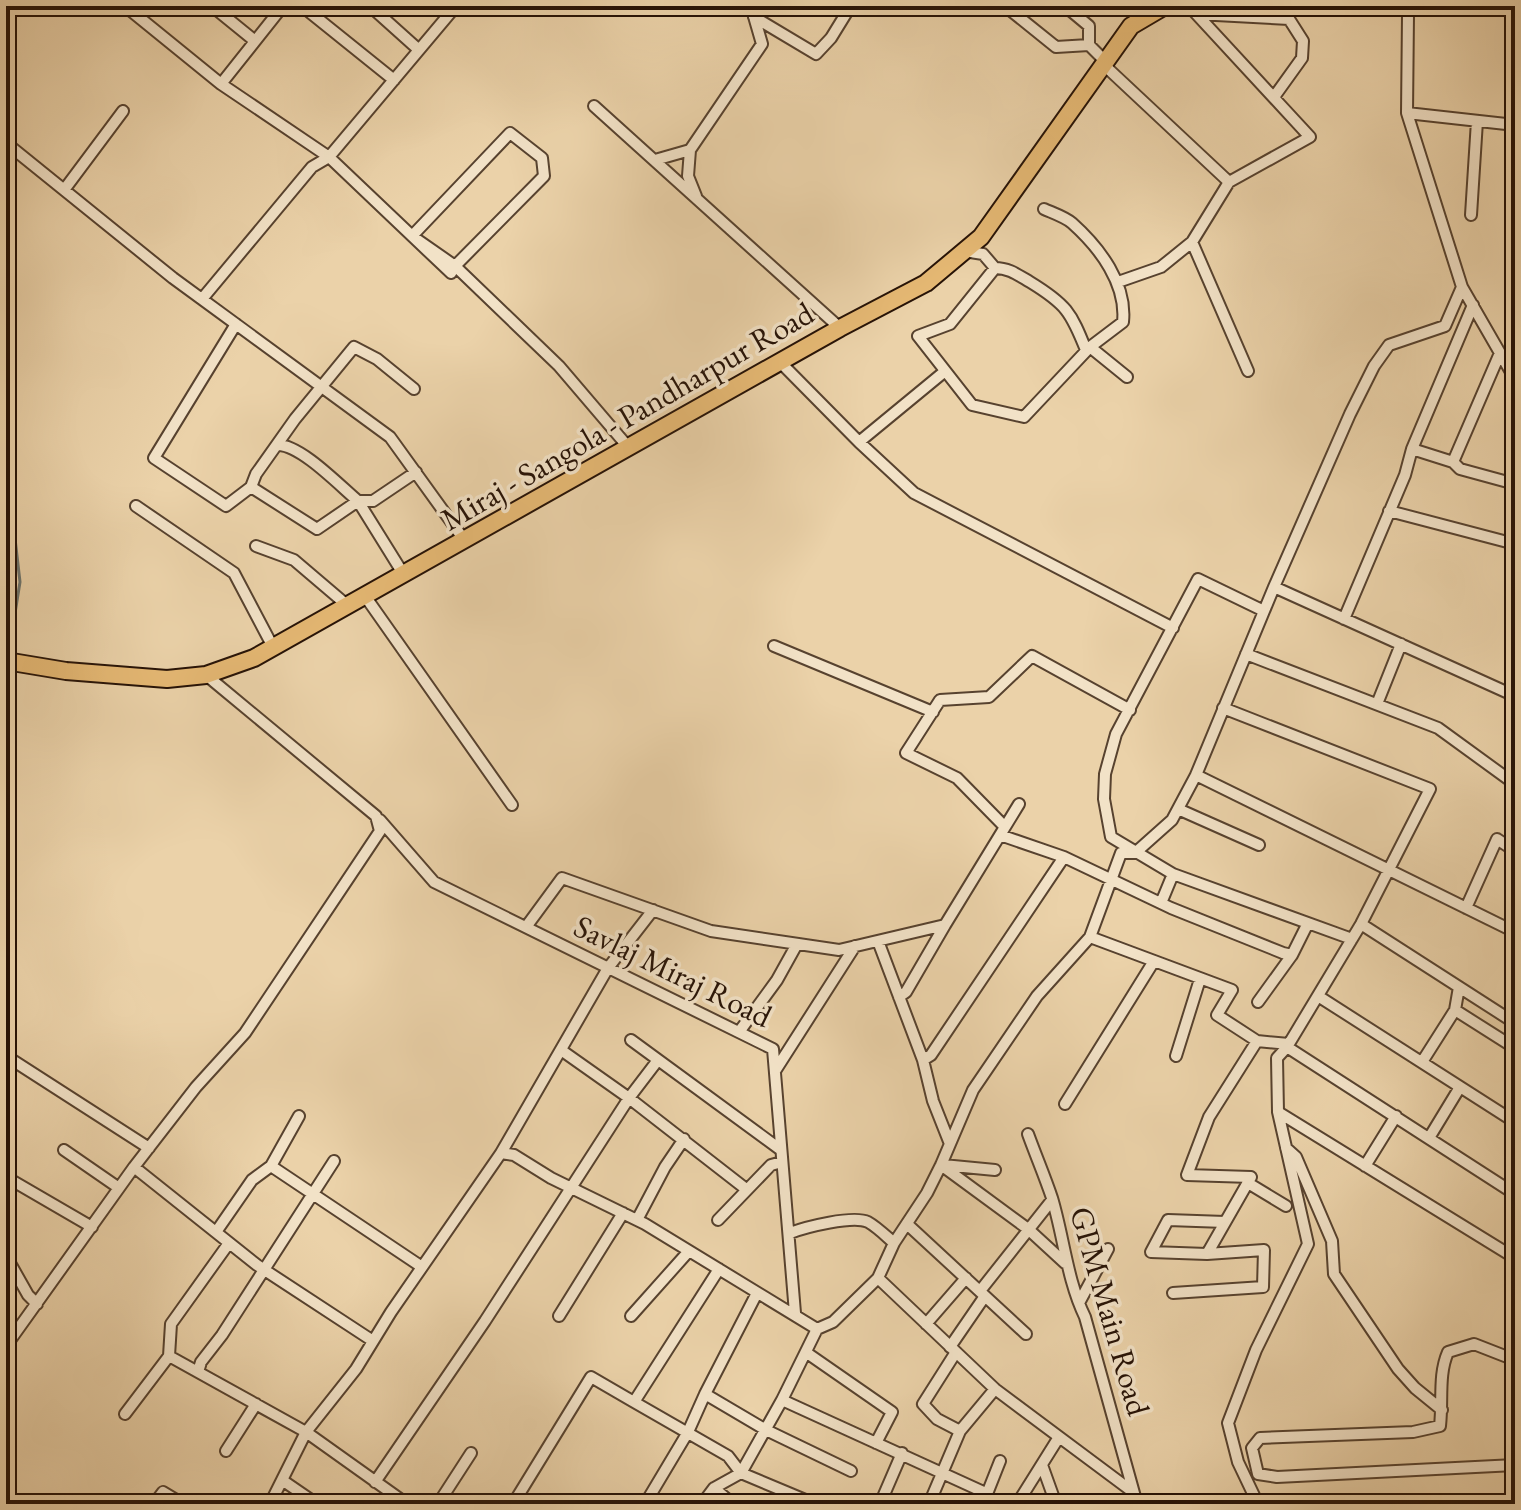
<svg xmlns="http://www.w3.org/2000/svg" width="1521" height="1510" font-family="'EB Garamond',serif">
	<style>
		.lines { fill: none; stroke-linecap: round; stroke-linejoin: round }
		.stream { stroke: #6c746d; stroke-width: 3 }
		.minor-casing { stroke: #57422f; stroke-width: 14 }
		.highway-casing { stroke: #261206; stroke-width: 20 }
		.minor { stroke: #f2e2c7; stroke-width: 10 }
		.highway { stroke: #e6b974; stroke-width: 16 }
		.labels { text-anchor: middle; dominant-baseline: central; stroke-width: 7; stroke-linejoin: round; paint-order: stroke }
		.street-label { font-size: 32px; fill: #261206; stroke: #f2e2c7 }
	</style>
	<rect width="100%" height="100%" fill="#ebd2a9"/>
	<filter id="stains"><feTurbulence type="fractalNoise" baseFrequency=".0025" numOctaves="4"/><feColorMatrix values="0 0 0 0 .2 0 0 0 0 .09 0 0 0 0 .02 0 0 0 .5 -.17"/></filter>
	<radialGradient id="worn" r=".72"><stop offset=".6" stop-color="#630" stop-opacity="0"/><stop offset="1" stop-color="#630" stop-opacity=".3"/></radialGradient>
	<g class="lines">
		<path class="stream" d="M6,488l4,7 10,87 -12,75
			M6,1471l10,33"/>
		<defs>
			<path id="minor" d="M125,6l96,78 62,-78
				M212,6l43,35
				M302,6l92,74
				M370,6l49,44
				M1005,6l51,41 33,-2
				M1065,6l24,20v19l17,17
				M1410,6l-2,9 -1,98 55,174 -17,39 -56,19 -15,21 -24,48 -76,173 -78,188 319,157
				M1197,14l92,5 14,22 -1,17 -28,39
				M754,17l62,37 15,-16 16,-26 -3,-6
				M1134,21l11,-15
				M1104,65l125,117 81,-45 -121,-131
				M594,106l246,222
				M1407,113l108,12
				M6,143l167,135 217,159 75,104
				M690,150l72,-106 -11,-38
				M655,160l35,-10 -2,26 8,20
				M64,190l59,-79
				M1471,215l6,-94
				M412,236l98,-103 32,25 2,18 -89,90 104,100 70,82
				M412,236l43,30 -4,7 -122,-116 127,-151
				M1192,242l56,129
				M964,251l19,3 12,14c14,0 23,7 35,14 36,22 41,30 56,68
				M1515,264v7
				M995,268l-45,56 -32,12 54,69 52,12 66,-70 33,-25c4,-38 -23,-74 -51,-99 -7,-6 -19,-10 -28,-14
				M1118,282l43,-15 31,-25 37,-60
				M1462,287l53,92
				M202,299l110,-132 17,-10 -108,-73
				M236,324l-82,134 72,48 25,-19
				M1090,347l37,30
				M780,362l79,80 55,51 259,135
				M859,442l85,-70
				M278,445c23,0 62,41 80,56h15l43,-29
				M1412,449l61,-144
				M1453,462l47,-109
				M136,506l98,67 39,74
				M1389,511l126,33
				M256,546l38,14 54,46
				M404,575l-46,-74 -41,28 -66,-42 5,-13 39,-55 59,-72 23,12 37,30
				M1274,587l241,109
				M365,596l147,209
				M1344,619l61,-144 7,-26 41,13 7,7 55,15
				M774,646l159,66
				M1246,654l192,74 77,56
				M1377,704l24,-60
				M1223,708l207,81 -69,135 -74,123
				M1196,775l-24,45 -37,33h-14l-31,84 142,53 -15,25 40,26
				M1178,809l81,36
				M380,820l54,62 339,167 22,264
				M1005,827l-48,-49 -51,-25 34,-53 49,-3 43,-41 98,54
				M1000,835l64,22 107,51 112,45 9,2 16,-32
				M1173,874l-62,-37 -7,-38 1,-25 11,-40 82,-155 66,32
				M1161,903l12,-29 179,65
				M1466,908l31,-69 18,12
				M1361,924l98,63
				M526,927l36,-49 149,53 128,19 106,-25 74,-121
				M878,941l45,119 10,41 17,43
				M1318,996l197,126
				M899,997l7,-5 39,-67
				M1258,1002l34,-47
				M1455,1010l4,-23 56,36
				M739,1032l38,-52 20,-36
				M631,1040l150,110
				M561,1050l68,48 117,91
				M6,1056l143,92
				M1176,1056l24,-77
				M923,1060l8,-5 133,-198
				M1422,1062l33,-52 60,38
				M775,1071l80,-125
				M1065,1104l89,-143
				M1028,1134c8,22 17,43 24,64 12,40 15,82 33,119l52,187
				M1429,1138l31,-51
				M1286,1148l10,9 36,84 2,33 64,95 17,19 27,22
				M64,1150l55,38
				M501,1153l107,-185 45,-58
				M941,1165l87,64 37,34
				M943,1165l52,5
				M271,1166l151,101
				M1365,1166l31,-50
				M134,1167l123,98 116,76
				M6,1177l86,50
				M1248,1183l38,23
				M1515,1194l-228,-147 -10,11 1,54 237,146
				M637,1220l28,-53 19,-28
				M718,1220l53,-55 11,-3
				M907,1224l119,110
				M216,1232l36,-52 19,-14 28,-50
				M790,1233c16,-6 63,-18 78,-11 9,5 18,14 26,21
				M1207,1254l-56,-2 17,-32 57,2
				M6,1256l22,39 9,9
				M719,1269l-85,133 94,54 13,17 74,31
				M878,1278l117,111 138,103
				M980,1291l72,-91
				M757,1293l-52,101 61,36 85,41
				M1173,1293l90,-6 1,-37 -57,4 44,-77 -64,-2 22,-58 48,-76 32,3
				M1079,1303l29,-54
				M559,1316l64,-103
				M631,1316l58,-65
				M926,1324l40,-46
				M817,1329l-35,71 206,94
				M6,1346l128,-179 62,-80 49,-54 135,-202 -4,-15 -170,-141
				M950,1347l35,-51
				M956,1352l-33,52 14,15 23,12
				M807,1353l85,59 -16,31
				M169,1356l137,76 50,-63 35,-57 110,-159 13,2 37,23 94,46 172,105 16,-7 45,-44 16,-35 33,-50 14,-28 32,-75 64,-94 53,-59
				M1515,1360l-41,-16 -26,8c-10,23 -5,48 -8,74l-27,6 -153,6 -8,10 6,26 19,3 238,-12
				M198,1372l3,-10 21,-27 112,-174
				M125,1414l44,-58 2,-32 58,-81
				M226,1451l30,-47
				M1042,1465l14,39
				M282,1480l35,24
				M375,1482l110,-161 144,-223 29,-38
				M714,1488l19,16
				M154,1504l9,-12 20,12
				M270,1504l36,-72 101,72
				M438,1504l33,-51
				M513,1504l78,-127 43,25
				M645,1504l43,-72 17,-38
				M702,1504l12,-16 27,-15 41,-73
				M880,1504l22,-51
				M929,1504l31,-73 35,-42
				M983,1504l17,-43
				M1017,1504l42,-67
				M1258,1504l-20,-42 -10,-39 28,-73 52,-106 -30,-132"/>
			<path id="highway" d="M6,661l60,10 101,8 39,-4 48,-17 586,-330 86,-45 55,-46 150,-211 34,-20"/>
		</defs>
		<use href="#minor" class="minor-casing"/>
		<use href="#highway" class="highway-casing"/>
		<use href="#minor" class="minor"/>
		<use href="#highway" class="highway"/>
	</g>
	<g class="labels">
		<g class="street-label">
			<text transform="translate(627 416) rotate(-30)">Miraj - Sangola - Pandharpur Road</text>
			<text transform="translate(673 971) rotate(26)">Savlaj Miraj Road</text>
			<text transform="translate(1110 1311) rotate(74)">GPM Main Road</text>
		</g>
	</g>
	<rect width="1521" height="1510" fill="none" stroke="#ebd2a9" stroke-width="32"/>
	<rect x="8" y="8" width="1505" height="1494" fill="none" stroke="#261206" stroke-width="4"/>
	<rect x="16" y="16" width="1489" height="1478" fill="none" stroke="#261206" stroke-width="2"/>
	<rect width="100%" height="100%" filter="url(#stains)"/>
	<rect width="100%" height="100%" fill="url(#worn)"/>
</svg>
